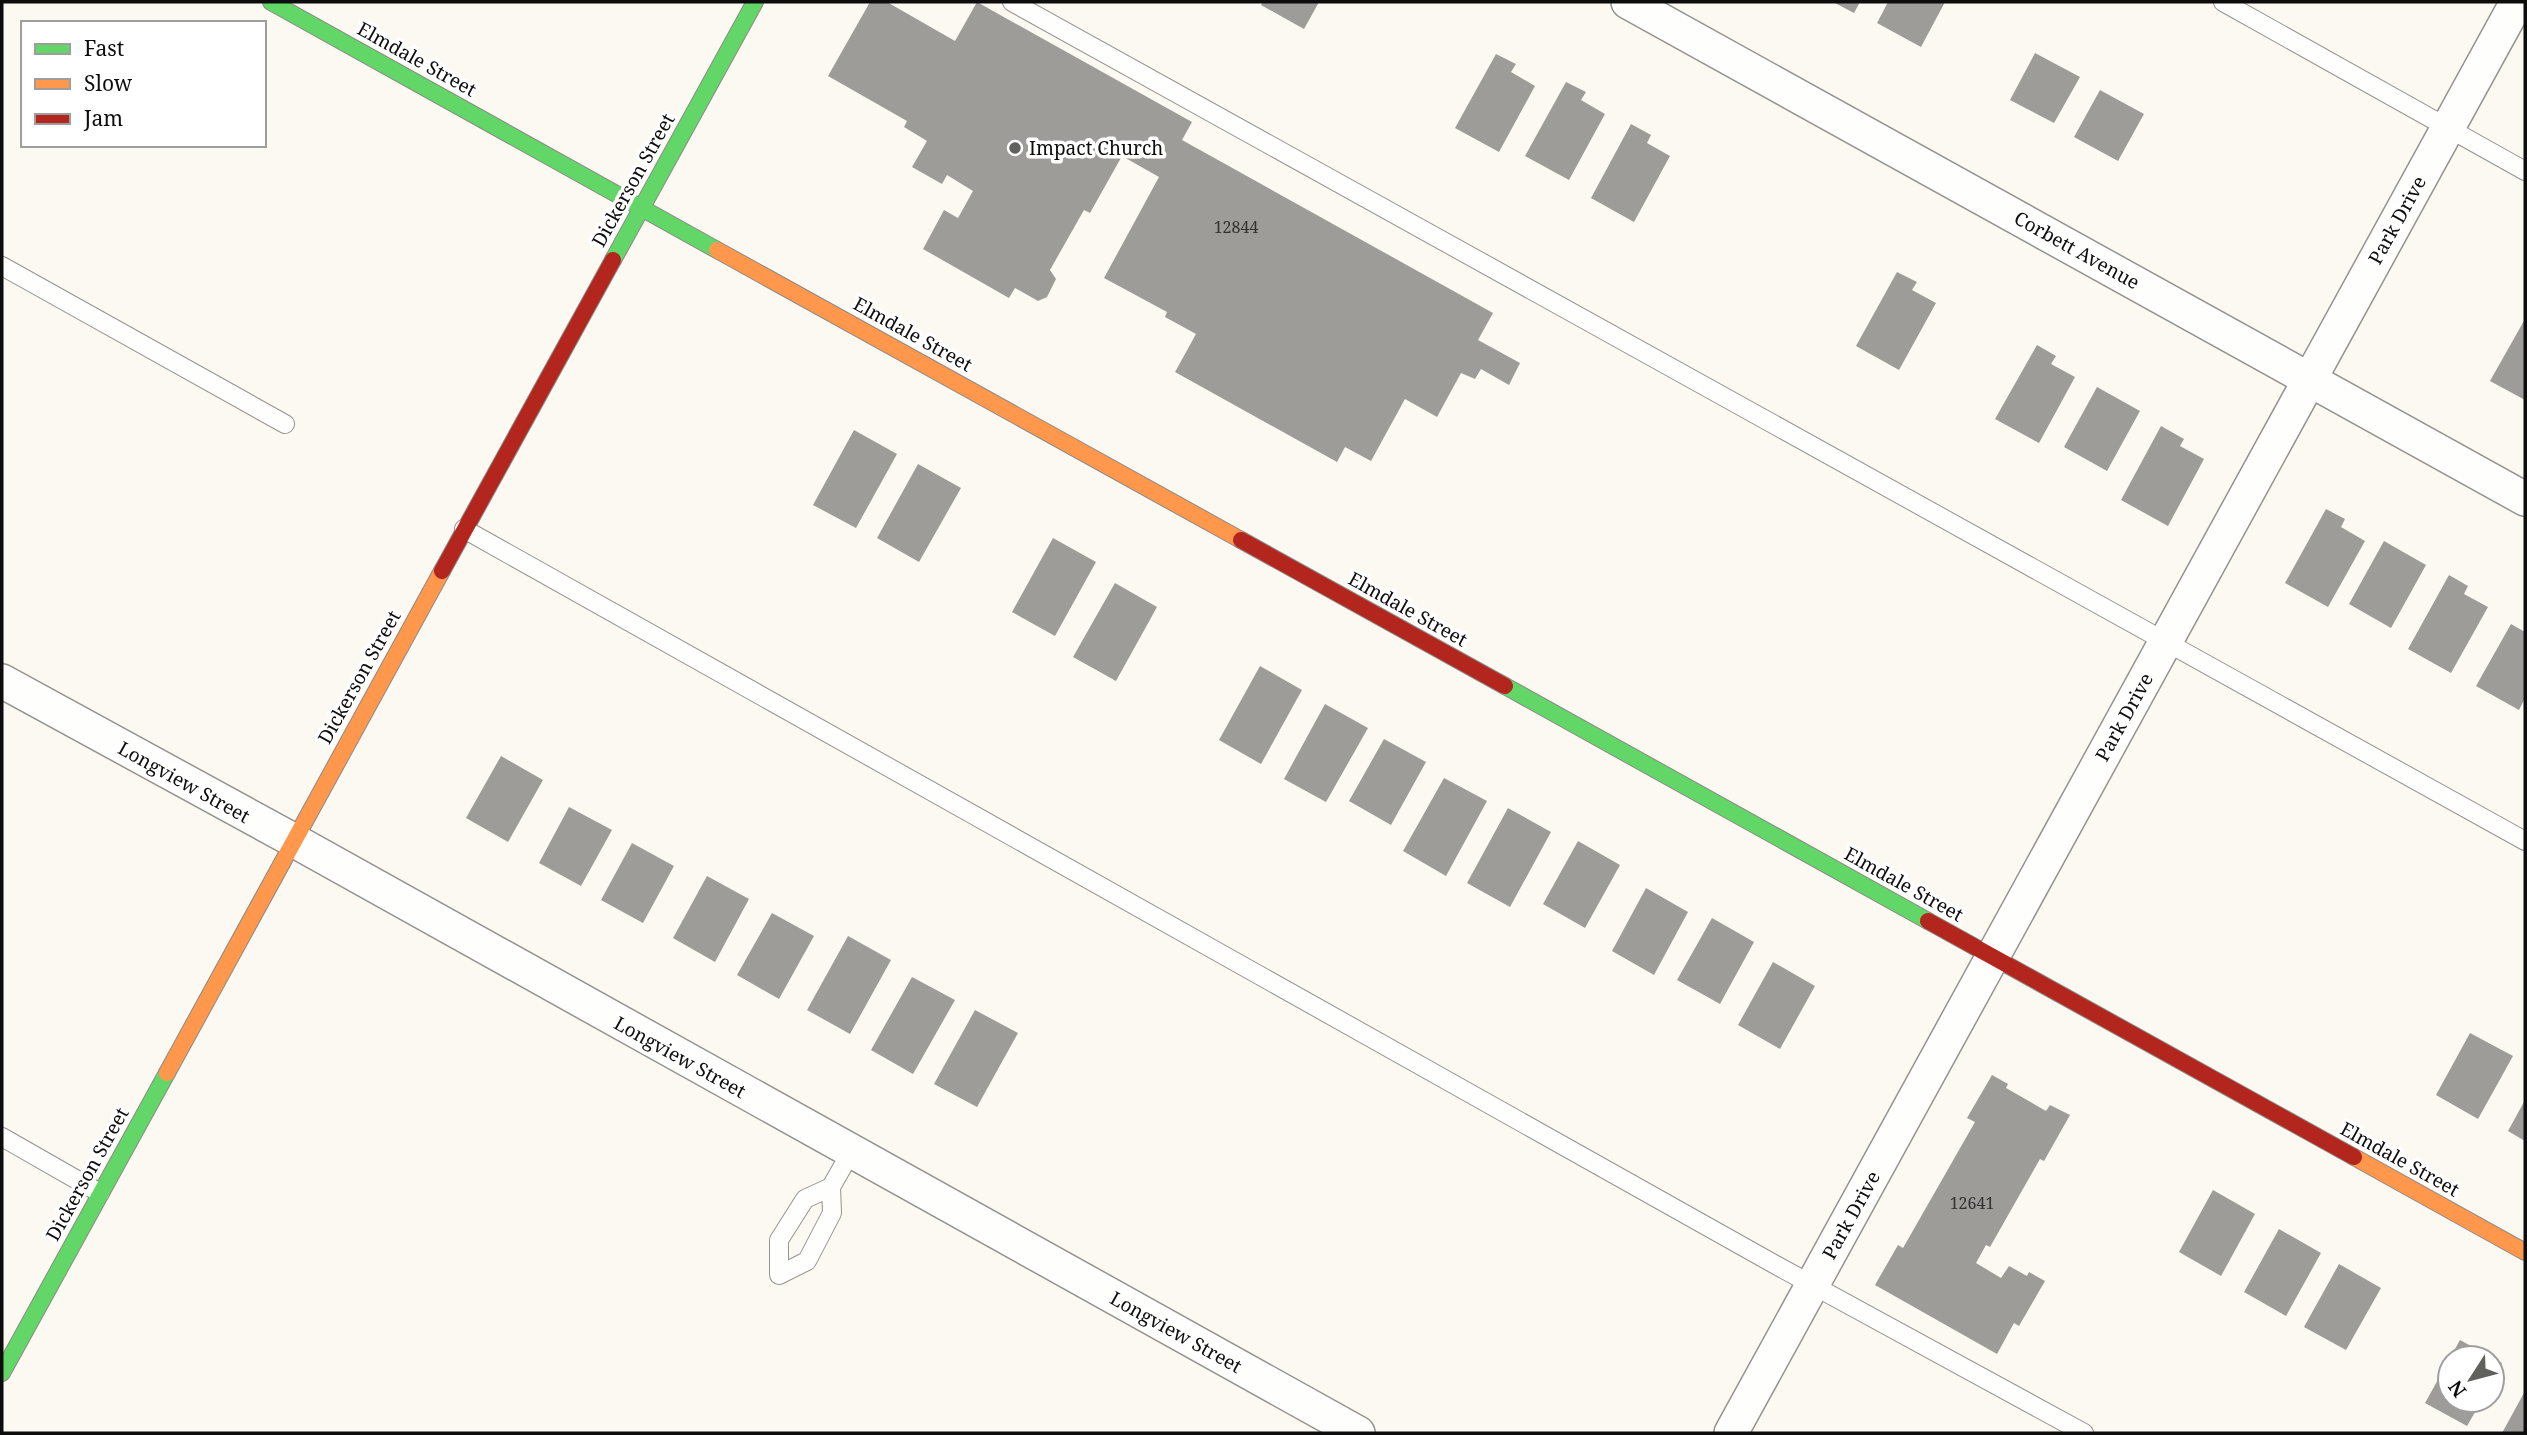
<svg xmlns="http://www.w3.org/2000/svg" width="2527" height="1435" font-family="'Noto Serif',serif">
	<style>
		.building { fill: #9e9c98 }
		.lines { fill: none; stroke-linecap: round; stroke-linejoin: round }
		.lane-casing { stroke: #949390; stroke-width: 20 }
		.street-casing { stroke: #949390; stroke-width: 36 }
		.fast-casing { stroke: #8b8a87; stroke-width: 18 }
		.slow-casing { stroke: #8b8a87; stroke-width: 18 }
		.jam-casing { stroke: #8b8a87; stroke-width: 18 }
		.lane { stroke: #fefefd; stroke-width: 18 }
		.street { stroke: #fefefd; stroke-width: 33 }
		.fast { stroke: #63d668; stroke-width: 16 }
		.slow { stroke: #ff974d; stroke-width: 16 }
		.jam { stroke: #b3261e; stroke-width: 16 }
		.poi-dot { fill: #60605d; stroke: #fff; stroke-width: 2.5 }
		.labels { text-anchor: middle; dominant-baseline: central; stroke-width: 7; stroke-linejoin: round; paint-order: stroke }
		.number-label { font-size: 16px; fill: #313130 }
		.street-label { font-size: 19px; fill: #0d0d0d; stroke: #fff }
		.poi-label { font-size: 19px; fill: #0d0d0d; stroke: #fff; text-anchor: start }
	</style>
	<rect width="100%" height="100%" fill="#fbf9f2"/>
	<path class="building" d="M870,2h17l68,39 22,-39 215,120 -10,18 311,173 -15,27 42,23 -11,22 -28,-16 -6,10 -14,-6 -24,44 -32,-18 -34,62 -26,-14 -8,15 -162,-90 21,-38 -31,-17 2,-5 -63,-34 55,-101 -37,-21 -32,57 -6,-3 -34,60 6,9 -9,18 -9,4 -23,-13 -6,10 -86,-49 21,-39 14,8 15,-27 -26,-16 -5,9 -30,-17 15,-26 -23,-14 3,-6 -79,-45z
		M1263,2h56l-15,27 -43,-24z
		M1833,2h27l-6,11z
		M1888,2h57l-24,45 -44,-24z
		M2035,53l45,24 -26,46 -44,-23z
		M1496,54l20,10 -5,8 24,14 -36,66 -44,-24z
		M1566,82l20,10 -5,8 24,14 -36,66 -44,-24z
		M2100,90l44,24 -26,47 -44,-24z
		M1631,124l20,11 -4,8 23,13 -36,66 -43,-24z
		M1897,272l20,10 -5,8 24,13 -37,67 -43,-24z
		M2525,319v81l-35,-19z
		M2037,345l19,11 -5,8 24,13 -36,66 -44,-24z
		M2097,387l43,24 -33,60 -43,-24z
		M2161,426l23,13 -4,7 24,13 -36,67 -47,-26z
		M854,430l43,24 -41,74 -43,-23z
		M918,464l43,24 -42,74 -42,-24z
		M2326,509l19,10 -4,8 24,14 -37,66 -43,-24z
		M1053,538l43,24 -41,74 -43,-24z
		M2384,541l42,24 -35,63 -42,-24z
		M2449,575l19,11 -4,8 24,13 -37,66 -43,-24z
		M1115,583l42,24 -41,74 -43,-24z
		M2511,624l14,8v66l-6,12 -43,-24z
		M1260,666l42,24 -41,74 -42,-24z
		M1325,704l43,24 -42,74 -42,-23z
		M1384,739l42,23 -35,63 -42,-24z
		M501,756l42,24 -35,62 -42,-24z
		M1444,778l43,23 -41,75 -43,-25z
		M569,807l43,23 -31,56 -42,-23z
		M1508,808l43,24 -41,75 -43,-24z
		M1578,841l42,24 -35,63 -42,-24z
		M632,843l42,23 -31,57 -42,-23z
		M707,876l42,23 -34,63 -42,-24z
		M1646,888l42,24 -34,63 -42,-24z
		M772,913l42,23 -35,63 -42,-24z
		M1712,918l42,24 -34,62 -43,-24z
		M848,936l43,24 -41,74 -43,-24z
		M1773,962l42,24 -35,63 -42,-24z
		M912,977l43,23 -42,74 -42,-24z
		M975,1010l43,23 -41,74 -43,-23z
		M2470,1033l43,23 -35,63 -42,-24z
		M1992,1075l16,9 -2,4 40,23 4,-6 20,10 -26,46 -4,-2 -50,88 -4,-2 -10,18 25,15 8,-12 18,10 2,-4 16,9 -26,45 -5,-3 -17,31 -122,-69 23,-40 5,3 72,-126 -8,-4z
		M2525,1100v41l-17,-10z
		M2213,1190l42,24 -34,62 -42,-24z
		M2279,1229l42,24 -35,63 -42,-24z
		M2339,1264l42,24 -35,62 -42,-23z
		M2460,1340l42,23 -10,19v-24h-42z
		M2450,1358v42h32l-15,26 -42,-23z
		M2525,1391v42h-23z"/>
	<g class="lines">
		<defs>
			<path id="lane" d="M1012,2l1513,839
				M2223,2l302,169
				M2,266l283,158
				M464,529l1310,735 310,169
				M2,1137l98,56
				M831,1187l-26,12 -26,41v35l28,-14 25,-48 -1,-26 20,-35"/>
			<path id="street" d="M1628,2l897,497
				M2,681l291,159 1065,593
				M1731,1433l786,-1431"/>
			<path id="fast" d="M271,2l446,248
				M613,260l142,-258
				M1505,686l423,235
				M2,1373l165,-300"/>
			<path id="slow" d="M717,250l524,290
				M167,1073l275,-502
				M2354,1157l171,95"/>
			<path id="jam" d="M1241,540l264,146
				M442,571l171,-311
				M1928,921l426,236"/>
		</defs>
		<use href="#lane" class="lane-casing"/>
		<use href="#street" class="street-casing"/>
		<use href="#fast" class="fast-casing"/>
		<use href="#slow" class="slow-casing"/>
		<use href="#jam" class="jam-casing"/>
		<use href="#lane" class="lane"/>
		<use href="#street" class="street"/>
		<use href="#fast" class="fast"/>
		<use href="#slow" class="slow"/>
		<use href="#jam" class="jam"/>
	</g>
	<circle class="poi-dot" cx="1015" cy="148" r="7"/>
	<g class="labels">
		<g class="number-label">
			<text x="1236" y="227">12844</text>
			<text x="1972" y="1203">12641</text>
		</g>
		<g class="street-label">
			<text transform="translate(417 59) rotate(29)">Elmdale Street</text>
			<text transform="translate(633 180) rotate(-61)">Dickerson Street</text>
			<text transform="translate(2397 220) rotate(-61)">Park Drive</text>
			<text transform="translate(2077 250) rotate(29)">Corbett Avenue</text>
			<text transform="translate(913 334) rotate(29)">Elmdale Street</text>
			<text transform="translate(1408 609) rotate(29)">Elmdale Street</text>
			<text transform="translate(359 677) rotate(-61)">Dickerson Street</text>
			<text transform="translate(2124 717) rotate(-61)">Park Drive</text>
			<text transform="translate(184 782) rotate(29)">Longview Street</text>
			<text transform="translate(1904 884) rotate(29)">Elmdale Street</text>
			<text transform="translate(680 1057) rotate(29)">Longview Street</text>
			<text transform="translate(2400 1159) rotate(29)">Elmdale Street</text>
			<text transform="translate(87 1174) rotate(-61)">Dickerson Street</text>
			<text transform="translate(1851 1215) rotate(-61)">Park Drive</text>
			<text transform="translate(1176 1332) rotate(29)">Longview Street</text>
		</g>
		<g class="poi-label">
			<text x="1029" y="148">Impact Church</text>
		</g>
	</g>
	<rect width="2527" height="1435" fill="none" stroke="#0d0d0d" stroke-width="7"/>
	<rect x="21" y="21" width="245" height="126" fill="#ffffff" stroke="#9e9e9e" stroke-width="2"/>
	<rect x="35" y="44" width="35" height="10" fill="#63d668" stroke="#9e9e9e" stroke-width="2"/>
	<text x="84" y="56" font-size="21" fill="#0d0d0d">Fast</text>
	<rect x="35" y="79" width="35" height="10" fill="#ff974d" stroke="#9e9e9e" stroke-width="2"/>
	<text x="84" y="91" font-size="21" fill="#0d0d0d">Slow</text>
	<rect x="35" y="114" width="35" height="10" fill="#b3261e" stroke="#9e9e9e" stroke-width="2"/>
	<text x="84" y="126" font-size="21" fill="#0d0d0d">Jam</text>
	<g transform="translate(2471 1379) rotate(234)"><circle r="33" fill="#ffffff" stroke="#9e9e9e" stroke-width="2"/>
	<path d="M0-5L12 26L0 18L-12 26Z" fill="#60605d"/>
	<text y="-10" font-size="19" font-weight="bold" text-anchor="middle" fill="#0d0d0d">N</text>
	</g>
</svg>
